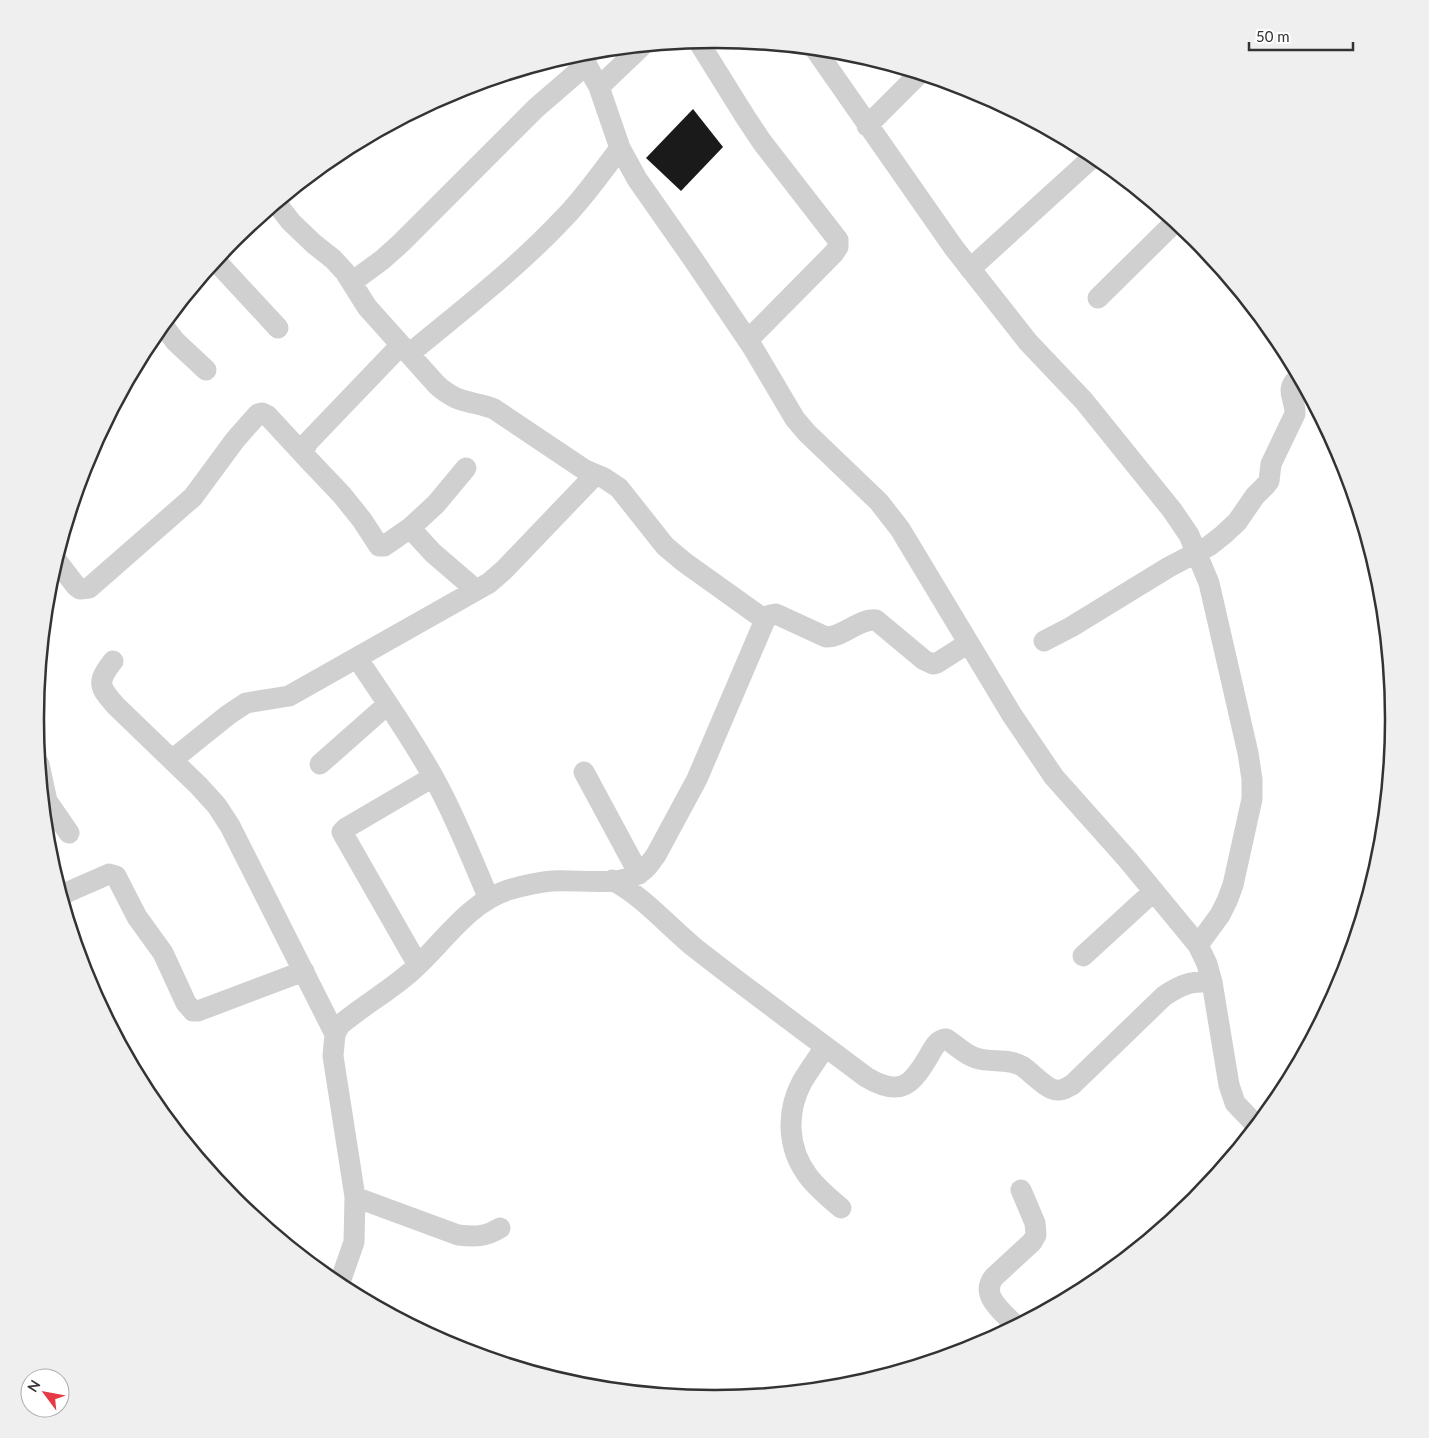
<svg xmlns="http://www.w3.org/2000/svg" width="1429" height="1438" font-family="Lato,sans-serif">
	<style>
		.building { fill: #1a1a1a }
		.lines { fill: none; stroke-linecap: round; stroke-linejoin: round }
		.minor { stroke: #d0d0d0; stroke-width: 21 }
		.rim { fill: none; stroke: #333; stroke-width: 2.5 }
	</style>
	<rect width="100%" height="100%" fill="#fff"/>
	<path class="building" d="M693,109l30,38 -42,44 -35,-33z"/>
	<g class="lines">
		<path class="minor" d="M698,41l48,77 16,24 76,98v7l-4,6 -86,87
			M815,49l139,199 74,94 56,59 88,109 17,25 20,48 39,170 4,26v20l-19,86 -6,16 -7,14 -22,30
			M580,53l19,34 21,61 17,31 56,80 60,89 42,71 12,14 72,69 21,27 112,186 42,62 74,83 70,85 9,19 5,18 17,103 6,18 21,22
			M599,87l42,-40
			M867,126l52,-52
			M277,204l14,18 23,22 19,15 12,13 22,35 69,77c6,6 12,10 20,14 12,5 26,6 38,11l91,61 19,8 15,10 46,58 19,16 81,58
			M216,261l62,67
			M970,269l124,-113
			M352,282l30,-22 19,-17 135,-135 51,-44
			M1098,298l77,-76
			M163,325l12,16 31,29
			M401,345l-93,97 -4,8v5l38,40 20,25 17,26h5l26,-18 23,25 43,37
			M409,354c52,-43 107,-85 153,-134 22,-22 39,-47 58,-72
			M410,528l26,-24 30,-36
			M56,560l20,26 4,3 9,-1 104,-91 42,-57 23,-26 4,-1 6,3 36,39
			M1044,641l27,-14 98,-60 40,-21 14,-11 14,-13 18,-26 11,-11 3,-4 2,-17 24,-50c1,-16 -12,-23 4,-37
			M357,658c27,40 55,80 78,122 21,38 37,79 54,119
			M113,661c-16,21 -15,25 3,45l83,80 18,20 13,20 105,208
			M172,760l56,-45 18,-12 43,-7 200,-113 15,-13 91,-95
			M39,764l8,37 22,32
			M320,764l68,-60
			M584,772l55,102
			M612,880c32,17 55,45 83,68 56,44 114,86 171,129 35,21 46,8 64,-23 4,-7 7,-14 16,-15 9,5 19,16 30,19 15,5 32,0 46,8 9,6 25,24 35,24 6,1 10,-3 15,-5l92,-89c18,-12 27,-15 48,-14
			M61,895l48,-21 7,2 21,41 26,36 23,50 7,8h5l106,-40
			M1083,956l71,-65
			M418,965l-76,-133 4,-4 87,-51
			M825,1047c-7,11 -16,23 -23,35 -16,30 -15,66 6,94 9,12 21,22 33,32
			M355,1197l103,38c18,2 27,2 42,-7
			M339,1285l15,-43 1,-45 -22,-141 2,-22 5,-9c21,-18 46,-32 67,-50 33,-27 58,-71 101,-85 14,-4 29,-8 44,-9 24,-2 66,6 86,-7 8,-4 13,-12 18,-19l41,-76 68,-159 5,-5 6,-1 50,23c19,0 32,-19 50,-17l48,40 9,4 4,-1 30,-19
			M1015,1325c-12,-13 -36,-30 -21,-48l38,-35 4,-7 -1,-12 -14,-33"/>
	</g>
	<path d="M0 0H1429V1438H0ZM714 48H715A670 670 0 0 1 1385 718V720A670 670 0 0 1 715 1390H714A670 670 0 0 1 44 720V718A670 670 0 0 1 714 48Z" fill="#efefef" fill-rule="evenodd"/>
	<path class="rim" d="M714 48H715A670 670 0 0 1 1385 718V720A670 670 0 0 1 715 1390H714A670 670 0 0 1 44 720V718A670 670 0 0 1 714 48Z"/>
	<g transform="translate(45 1393) rotate(302)"><circle r="24" fill="#ffffff" stroke="#adadad"/>
	<path d="M0-4L9 19L0 12L-9 19Z" fill="#e63946"/>
	<text y="-8" font-size="14" font-weight="bold" text-anchor="middle" fill="#333333">N</text>
	</g>
	<path d="M1249 42v8h104v-8" fill="none" stroke="#333333" stroke-width="2.5"/>
	<text x="1256" y="42" font-size="15" fill="#333333" stroke="#ffffff" stroke-width="4" paint-order="stroke">50 m</text>
</svg>
